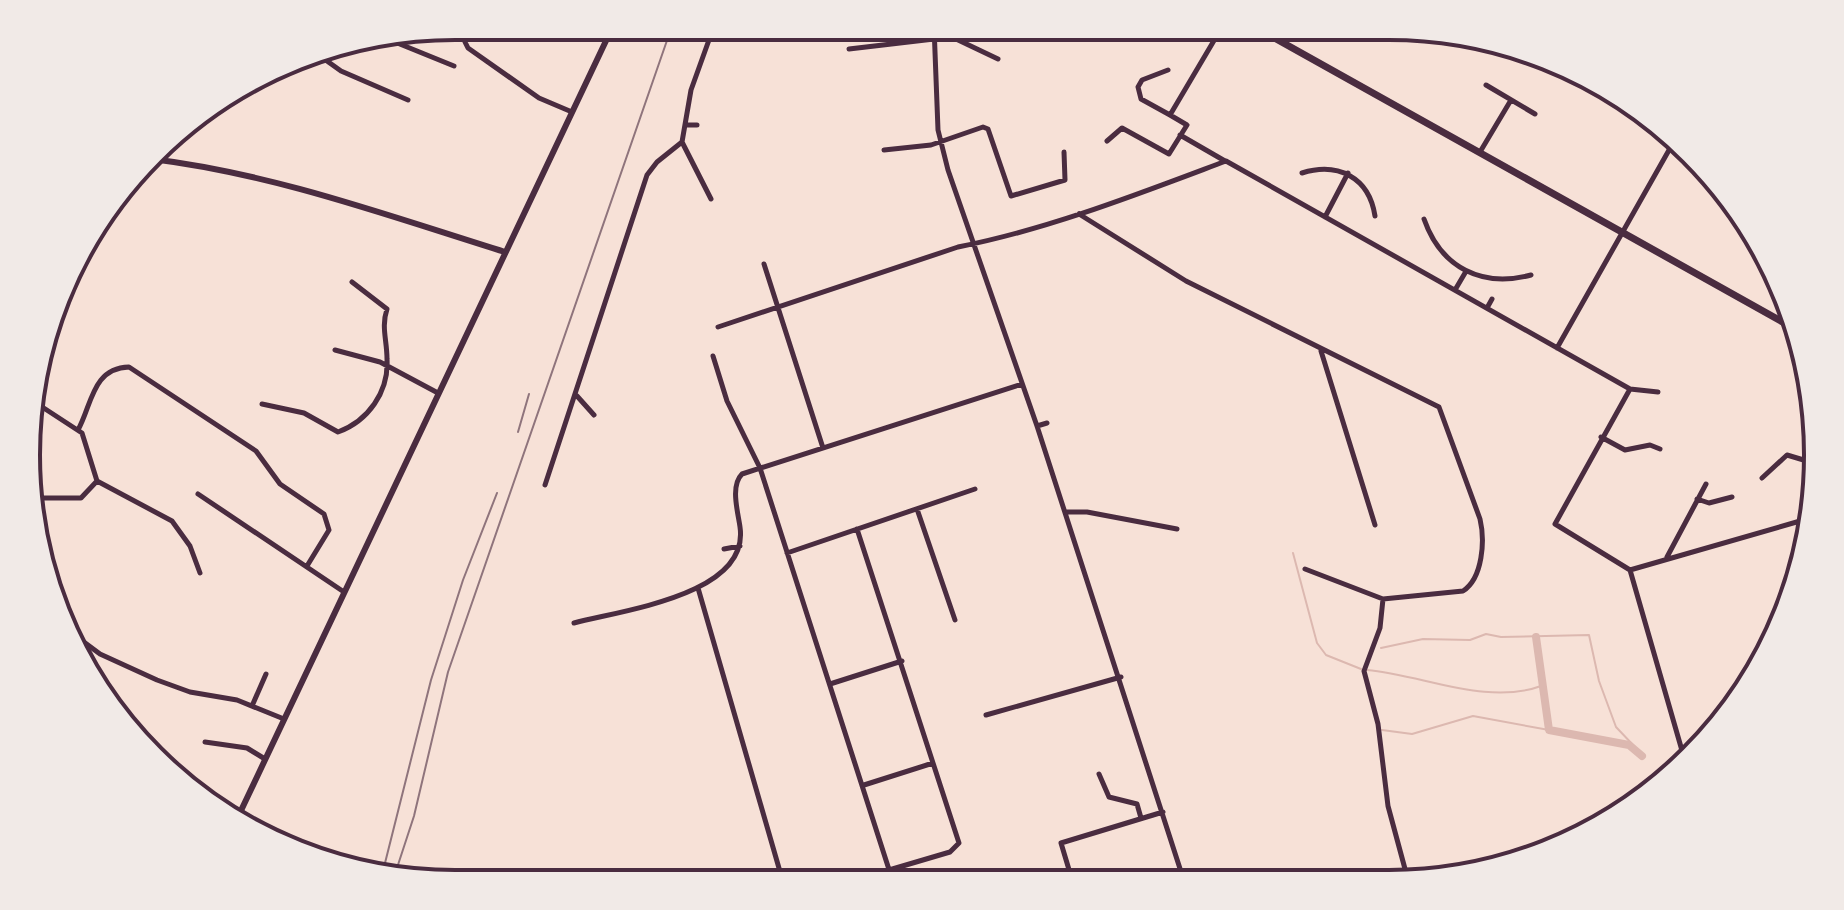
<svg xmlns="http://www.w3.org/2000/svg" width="1844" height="910" font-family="'Playfair Display',serif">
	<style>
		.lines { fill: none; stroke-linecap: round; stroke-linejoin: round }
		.stream { stroke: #dcb8b0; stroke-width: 2 }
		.canal { stroke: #dcb8b0; stroke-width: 8 }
		.minor { stroke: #4a2c40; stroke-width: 5 }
		.tertiary { stroke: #4a2c40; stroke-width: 6 }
		.secondary { stroke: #4a2c40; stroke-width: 6 }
		.primary { stroke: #4a2c40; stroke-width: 7 }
		.rail { stroke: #8f747c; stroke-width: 2 }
		.rim { fill: none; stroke: #4a2c40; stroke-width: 4 }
	</style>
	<rect width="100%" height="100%" fill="#f7e1d7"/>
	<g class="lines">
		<path class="stream" d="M1293,553l24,90 9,12 35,14
			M1381,648l42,-9 47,1 16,-6 15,3 88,-2 10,46 17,46 19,20
			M1367,670c56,5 120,36 174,16
			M1382,730l30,4 61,-18 76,14"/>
		<path class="canal" d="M1536,637l13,93 80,15 13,11"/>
		<path class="minor" d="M474,26l-9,16 3,6 71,50 33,14
			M934,26l4,104 10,40 89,256 147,455
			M935,29l63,30
			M385,38l69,28
			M849,49l85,-10
			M313,51l28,20 67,29
			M1168,70l-26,10 -4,7 3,12 29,16
			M1597,84l4,3
			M1486,85l49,29
			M685,125h12
			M1180,135l45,26
			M1107,141l15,-13 47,26 18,-29 -17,-10 52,-88
			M682,142l29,57
			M884,150l47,-5 52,-18 5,2 23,67 54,-16 -1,-28
			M1480,152l31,-52
			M1302,173c36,-11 67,4 73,43
			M1701,178l12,-3
			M1079,214l107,67 253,126 41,112c5,21 3,59 -17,72l-80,8 -3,29 -16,43 14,53 10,82 20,74
			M1325,217l23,-44
			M1424,219c17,49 58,69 107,56
			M764,264l59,184
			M1455,290l10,-17
			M1487,308l5,-9
			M718,327l240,-80c91,-18 180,-53 268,-86l404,228 -75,135 75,46 55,191
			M1557,348l116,-205
			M335,350l45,12 58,31
			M1321,351l54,174
			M713,356l14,45 33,67 133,414
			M1630,389l28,3
			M577,396l17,19
			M33,401l49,32 15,48 75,40 18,25 10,27
			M262,404l42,9 34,19c30,-11 51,-40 49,-73 0,-19 -6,-32 0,-50l-35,-27
			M1037,426l10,-3
			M78,430c14,-25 14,-62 51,-63l127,84 24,33 44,30 5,16 -22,36
			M1601,437l24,13 25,-5 10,4
			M1762,478l25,-23 20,6 8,30
			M545,485l102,-310 10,-13 25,-20 9,-52 23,-64
			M198,494l146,98
			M30,498h51l16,-17
			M1697,499l12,4 23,-6
			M917,509l38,111
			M1065,512h22l90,17
			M857,529l102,314 -9,9 -61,18
			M724,549l16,-3
			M787,553l188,-64
			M1667,557l39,-73
			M1305,569l78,30
			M1630,570l177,-51
			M698,588l85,294
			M574,623c48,-13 176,-28 166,-96 -2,-15 -10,-41 2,-53l280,-90
			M65,628l35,26 57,26 33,12 47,8 47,19
			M830,684l72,-23
			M252,706l14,-32
			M986,715l135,-38
			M205,742l42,6 18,11
			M1099,774l10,23 28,7 4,14
			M864,785l69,-22
			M1064,880l6,-7 -9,-30 102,-31"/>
		<path class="tertiary" d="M152,159c122,15 237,57 353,93"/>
		<path class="secondary" d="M237,819l376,-793"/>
		<path class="primary" d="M1255,27l542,303"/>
		<path class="rail" d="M518,432l11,-38
			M383,871l48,-191 32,-100 34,-87
			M395,874l19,-58 34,-144 224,-646"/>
	</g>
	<path d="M0 0H1844V910H0ZM455 40H1389A415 415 0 0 1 1804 455V455A415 415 0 0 1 1389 870H455A415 415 0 0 1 40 455V455A415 415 0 0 1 455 40Z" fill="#f1eae7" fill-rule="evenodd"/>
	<path class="rim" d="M455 40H1389A415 415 0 0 1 1804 455V455A415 415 0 0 1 1389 870H455A415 415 0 0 1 40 455V455A415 415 0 0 1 455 40Z"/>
</svg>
